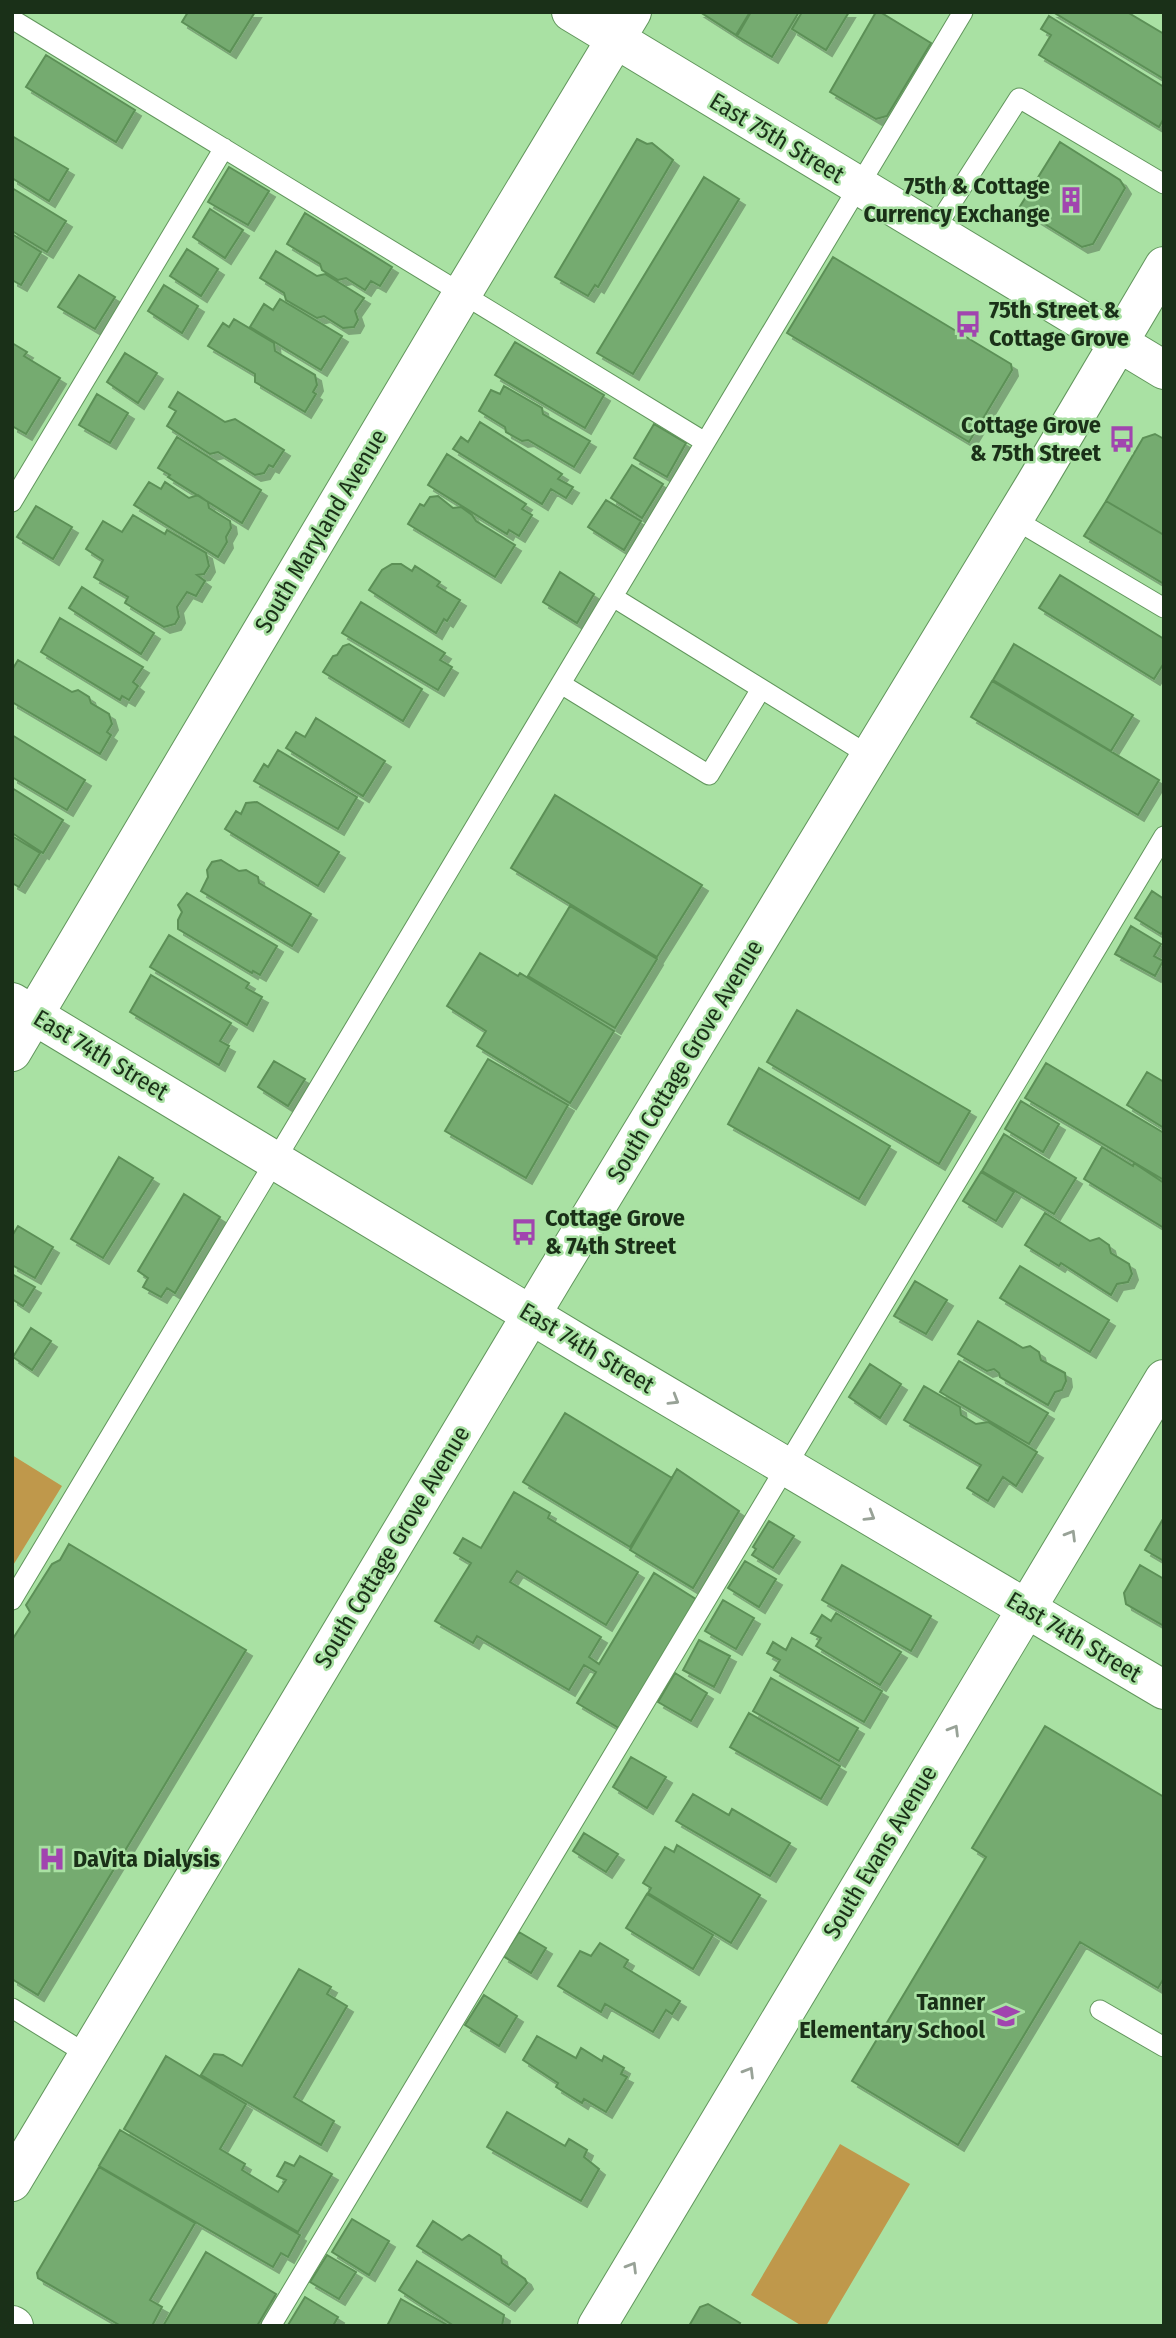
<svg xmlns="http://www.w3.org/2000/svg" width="1176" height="2338" font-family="'Fira Sans Condensed',sans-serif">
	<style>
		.green { fill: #bf984b }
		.building { fill: #75ab70; stroke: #5c9057; stroke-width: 2; filter: url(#shadow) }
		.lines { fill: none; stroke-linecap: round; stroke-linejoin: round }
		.lane-casing { stroke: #61965c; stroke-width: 21 }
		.street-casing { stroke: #61965c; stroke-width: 40 }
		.secondary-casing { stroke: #61965c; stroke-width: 40 }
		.lane { stroke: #fff; stroke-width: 19 }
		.street { stroke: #fff; stroke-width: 38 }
		.secondary { stroke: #fff; stroke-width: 38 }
		.oneway { stroke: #98a297 }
		.labels { text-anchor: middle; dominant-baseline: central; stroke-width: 5; stroke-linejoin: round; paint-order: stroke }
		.street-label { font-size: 24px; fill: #1a3018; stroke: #a9e1a3 }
		.poi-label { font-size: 24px; font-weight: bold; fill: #1a3018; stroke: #a9e1a3; text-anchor: end }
	</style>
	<defs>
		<filter id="shadow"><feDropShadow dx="6" dy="6" stdDeviation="0" flood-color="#0004"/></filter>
	</defs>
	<rect width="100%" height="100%" fill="#a9e1a3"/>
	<path class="green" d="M12,1455l50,31 -50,81z
		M840,2144l70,40 -84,142h-24l-51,-31z"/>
	<path class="building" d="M188,12h67l-25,40 -48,-30z
		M700,12h50l-14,23z
		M751,12h48l-27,45 -35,-21z
		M802,12h47l-23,38 -34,-21z
		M876,12h4l51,31 -44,73 -11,3 -46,-27z
		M1053,12h74l37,22v45z
		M1049,16l115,71v31l-5,9 -120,-72 12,-20 -10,-6z
		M46,55l89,55 -19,32 -90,-55z
		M12,136l56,33 -19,32 -37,-23z
		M637,139l10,5 5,-1 21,17 -75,127 -3,-2 -7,11 -33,-19z
		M1060,142l60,38 5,8 -32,56 -11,3 -63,-39z
		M229,167l40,24 -21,34 -40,-23z
		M704,177l35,22 -106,175 -36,-21z
		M12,188l54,33 -19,31 -35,-21z
		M210,209l33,21 -18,28 -32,-21z
		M305,213l87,54 -12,19 -9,-5 -6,9 -19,-12 -8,2 -16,-10 -2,-6 -33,-20z
		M12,234l29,18 -20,33 -9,-5z
		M187,249l31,20 -17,27 -31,-20z
		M276,251l41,25 8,-2 39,24 -9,13 3,9 -4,7 -11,1 -19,-12 -7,2 -31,-18 -2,-7 -24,-15z
		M833,257l178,107 1,6 -43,72 -182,-109z
		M79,275l36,22 -20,32 -37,-22z
		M164,285l34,21 -16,27 -34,-22z
		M280,299l62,37 -21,34 -71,-43 14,-23 9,6z
		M234,319l40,24 1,8 40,24 2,10 -4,7 3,2 -11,18 -50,-30v-8l-47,-28 15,-23 6,4z
		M515,342l89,53 -19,33 -90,-53z
		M12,343l15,9 -3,4 36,22 -34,56 -14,-8z
		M125,353l32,20 -19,30 -31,-21z
		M504,386l38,22 1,6 47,27 -16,26 -46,-27 -6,1 -16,-9 -1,-5 -26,-16 12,-21 9,4z
		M178,392l47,30 10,-3 49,31 -11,17 -4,-2 -5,8 -9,2 -37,-23 -8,2 -43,-28 9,-15 -7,-4z
		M97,394l31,19 -18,30 -31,-18z
		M480,422l82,52 -4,5 15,8 -7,11 -15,-9 -9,15 -89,-55 8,-12 7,5z
		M654,424l32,19 -19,34 -33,-19z
		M1155,434l9,5v96l-58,-34 37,-63z
		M177,437l84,53 -19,33 -74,-46 2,-2 -12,-7z
		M447,454l79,50 -4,5 10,6 -13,21 -10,-6 -2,4 -79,-49z
		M632,465l31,19 -21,34 -31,-20z
		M149,482l12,7 4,-7 24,16 9,-3 10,7 1,6 21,13 1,7 -5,9 1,5 -9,15 -84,-52z
		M438,496l15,12 8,-1 11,8 4,6 39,24 -20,32 -87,-53 12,-20 4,2 6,-9z
		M606,500l35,21 -17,29 -36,-23z
		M1106,501l58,34v49l-80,-48z
		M36,506l36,21 -19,32 -36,-22z
		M133,515l32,19 2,-4 39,23 3,13 -5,8 -7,1 8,6 -9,15 -9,-4 -10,15 2,10 -4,7 -11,3 -39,-24 3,-6 -34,-20 9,-17 -17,-11 17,-28 19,11z
		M392,564h9l11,7 3,-5 25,16 -3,4 23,14 -13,21 -3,-2 -8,14 -67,-43 13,-20z
		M560,572l34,22 -17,29 -34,-21z
		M1060,575l104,64v24l-10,16 -115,-71z
		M82,587l72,46 -13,21 -72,-46z
		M361,602l84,51 -5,7 12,7 -14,23 -96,-57z
		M60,618l83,49 -10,15 5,4 -9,14 -7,-4 -2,4 -79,-48z
		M349,644l73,45 -19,32 -80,-49 10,-16 4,-1 6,-9z
		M1014,644l119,71 -22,36 -118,-71z
		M18,660l54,32 6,-2 11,7 2,6 18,11 3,10 -5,8 4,3 -11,19 -88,-52v-32z
		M992,681l167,99 -21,35 -167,-98z
		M316,718l69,43 -22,35 -77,-48 10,-16 9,5z
		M12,735l73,45 -18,30 -55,-33z
		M278,750l79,47 -19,32 -84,-48 10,-17 4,3z
		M12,788l51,32 -20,33 -31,-20z
		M555,795l147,90 -45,72 -146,-89z
		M257,802l82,50 -21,34 -93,-57 11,-18 5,3 5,-11z
		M12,836l28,17 -21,34 -7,-4z
		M221,860l18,11 7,-1 12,7 1,6 52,31 -19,32 -91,-55 7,-14 -1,-7 5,-8z
		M1152,891l12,8v31l-3,4 -26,-16z
		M187,893l90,53 -17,29 -7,-4 -1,2 -74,-44v-9l4,-8 -4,-7z
		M570,906l87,53 -42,69 -87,-52z
		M1131,926l30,18 -7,12 9,5 -8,15 -40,-22z
		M169,935l80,48 -3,5 16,9 -15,28 -97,-58z
		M480,953l38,23 2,-3 94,58 -44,72 -93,-57 9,-15 -39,-25z
		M151,975l80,48 -11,18 9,5 -10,19 -89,-53z
		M797,1010l173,101 -31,53 -172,-102z
		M488,1059l80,46 -42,73 -81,-47z
		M274,1061l31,18 -17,27 -30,-19z
		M1046,1063l118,70v47l-139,-82z
		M759,1068l131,78 -31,53 -131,-75z
		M1147,1072l17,10v46l-37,-23z
		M1021,1101l38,23 -16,28 -38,-23z
		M1004,1134l72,44 -22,36 -72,-43z
		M1102,1147l31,19 1,-3 30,20v45l-80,-49z
		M119,1157l34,21 -50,80 -32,-19z
		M981,1172l33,20 -18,29 -33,-20z
		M184,1194l36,23 -45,76 -8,-5 -6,9 -18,-10 5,-9 -10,-7z
		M1045,1213l45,28 9,-3 10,7 2,8 18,11 3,10 -4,8 -11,2 -6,11 -50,-32 -2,3 -34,-21z
		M18,1226l35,21 -18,31 -23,-13v-29z
		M1020,1266l89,54 -19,32 -90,-54z
		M12,1274l23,13 -12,19 -11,-7z
		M915,1281l32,19 -21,34 -32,-18z
		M978,1321l45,27 7,-2 9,6 2,8 24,13 1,8 -4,9 -7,2 -7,13 -48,-28 -1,-4 -5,-4 -7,2 -29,-17z
		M31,1328l20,13 -19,29 -19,-13z
		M959,1361l89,52 -19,31 -89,-52z
		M870,1364l31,20 -21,34 -31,-21z
		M924,1386l36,21 1,8 15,9 12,-2 49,30 -21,34 -13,-9 -15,24 -21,-13 14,-23 -77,-45z
		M565,1413l107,65 -42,69 -107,-65z
		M677,1469l62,42 -46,77 -63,-38z
		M514,1492l36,21 -2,5 90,54 -32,53 -89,-54 -7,11 91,55 -12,20 10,7 55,-91 45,28 -77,129 -45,-27 19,-31 -12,-7 -15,25 -92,-54 -4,7 -38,-22 36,-58 -17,-10 9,-15 18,10z
		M1163,1519l1,1v41l-19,-11z
		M769,1521l25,15 -21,32 -21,-13 4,-6 -3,-2z
		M69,1544l177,106 -208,345 -26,-16v-339l18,-28 -4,-7 26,-41 8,-4z
		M745,1561l31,18 -17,28 -31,-19z
		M842,1565l89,51 -20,35 -89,-51z
		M1140,1565l24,14v47l-38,-22 -2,-11z
		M723,1600l31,18 -18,31 -31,-18z
		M836,1613l65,39 -21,33 -64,-39 5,-8 -10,-5 11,-18 9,6z
		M792,1638l90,53 -18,31 -90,-52 6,-10 -13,-7 6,-11 13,8z
		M699,1640l31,16 -16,31 -31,-17z
		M675,1673l32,20 -16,28 -33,-19z
		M771,1678l87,50 -19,33 -86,-50z
		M749,1713l91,53 -19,33 -91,-52z
		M1045,1726l119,71v181l-6,10 -78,-46 -122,203 -106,-64 134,-224 -14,-9z
		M631,1757l35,20 -19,31 -34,-21z
		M693,1794l36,21 3,-6 58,34 -20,33 -94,-55z
		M584,1833l34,21 -12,18 -33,-21z
		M677,1845l83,50 -29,48 -83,-50 3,-5 -8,-5 22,-36 9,5z
		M647,1894l66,41 -20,34 -67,-41z
		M519,1932l27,16 -15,25 -28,-17z
		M600,1943l28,17 -4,7 56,34 -8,13 -6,-4 -13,22 -48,-28 -4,8 -43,-26 22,-35 11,5z
		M299,1969l32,18 -4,7 20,12 -53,91 40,24 -13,24 -120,-70 13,-21 9,1 19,11z
		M484,1995l33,21 -18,30 -34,-21z
		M537,2036l39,22 5,-10 21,13 2,-5 20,12 -3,6 6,3 -21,35 -22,-13 -2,4 -26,-16 2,-4 -35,-23z
		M166,2056l80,48 -26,45 25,15 -3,6 36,22 8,-12 -9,-4 8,-14 9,4 6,-10 32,18 -34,58 -174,-103z
		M507,2112l58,34 4,-7 18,11 -3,7 15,12 -18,32 -94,-54z
		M120,2130l180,105 -12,22 -7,-4 -8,14 -174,-101z
		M99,2167l96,56 -45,77 12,7 -10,19h-31l-83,-48 -1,-5z
		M352,2219l37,22 -20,34 -37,-23z
		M433,2221l29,19 7,-5 32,21 1,7 23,16 2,4 -18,22 -92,-59z
		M206,2252l70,42 -19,32h-94z
		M327,2255l29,17 -17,27 -29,-17z
		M417,2261l87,54 -2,11h-48l-55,-36z
		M305,2297l33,20 -5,9 -45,-1z
		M401,2299l48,27h-62z
		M708,2304l32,19 -2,3h-49l11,-19z"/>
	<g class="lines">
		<defs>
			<path id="lane" d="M12,19l693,423
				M933,232l86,-134 145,86
				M12,502l212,-354
				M1014,519l150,89
				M613,597l257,159
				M561,684l148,91 52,-86
				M12,1600l951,-1588
				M12,2008l76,47
				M1100,2010l64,37
				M271,2326l893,-1490"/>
			<path id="street" d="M12,1002l574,346 578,342
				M12,1052l450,-758 170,-282
				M597,2326l567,-947"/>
			<path id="secondary" d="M571,12l593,358
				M12,2182l543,-907 480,-791 129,-218
				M12,2325l2,1"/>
		</defs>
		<use href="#lane" class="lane-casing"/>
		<use href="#street" class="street-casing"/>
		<use href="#secondary" class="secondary-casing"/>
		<use href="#lane" class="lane"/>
		<use href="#street" class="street"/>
		<use href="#secondary" class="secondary"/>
	</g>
	<defs><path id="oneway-chevron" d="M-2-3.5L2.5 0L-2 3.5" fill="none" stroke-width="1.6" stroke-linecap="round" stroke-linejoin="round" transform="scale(1.75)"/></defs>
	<g class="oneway">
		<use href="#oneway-chevron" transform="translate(674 1400) rotate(31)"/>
		<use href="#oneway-chevron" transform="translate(870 1516) rotate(31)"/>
		<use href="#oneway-chevron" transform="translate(1071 1535) rotate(-59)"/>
		<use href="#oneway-chevron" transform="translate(954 1730) rotate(-59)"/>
		<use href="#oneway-chevron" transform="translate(749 2072) rotate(-59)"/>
		<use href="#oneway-chevron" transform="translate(632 2267) rotate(-59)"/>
	</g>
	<defs>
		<symbol id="building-bare" viewBox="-9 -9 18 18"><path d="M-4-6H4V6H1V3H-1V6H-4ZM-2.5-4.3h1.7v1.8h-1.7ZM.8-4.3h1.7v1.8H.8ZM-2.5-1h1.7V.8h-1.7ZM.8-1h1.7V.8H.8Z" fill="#a145af" stroke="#a9e1a3" stroke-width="2.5" paint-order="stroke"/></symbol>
		<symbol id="bus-bare" viewBox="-9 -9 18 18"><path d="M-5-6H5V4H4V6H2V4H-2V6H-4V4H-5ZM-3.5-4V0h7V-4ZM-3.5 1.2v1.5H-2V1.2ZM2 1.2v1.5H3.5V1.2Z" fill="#a145af" stroke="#a9e1a3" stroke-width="2.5" paint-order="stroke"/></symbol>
		<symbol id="hospital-bare" viewBox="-9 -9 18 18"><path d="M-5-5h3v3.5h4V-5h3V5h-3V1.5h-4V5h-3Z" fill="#a145af" stroke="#a9e1a3" stroke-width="2.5" paint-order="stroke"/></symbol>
		<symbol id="school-bare" viewBox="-9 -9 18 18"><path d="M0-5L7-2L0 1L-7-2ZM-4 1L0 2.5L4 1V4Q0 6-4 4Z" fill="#a145af" stroke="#a9e1a3" stroke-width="2.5" paint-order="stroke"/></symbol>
	</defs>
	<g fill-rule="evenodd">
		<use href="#building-bare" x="1052" y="181" width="38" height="38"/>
		<use href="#bus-bare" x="949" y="305" width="38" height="38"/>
		<use href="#bus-bare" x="1103" y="420" width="38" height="38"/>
		<use href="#bus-bare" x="505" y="1213" width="38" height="38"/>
		<use href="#hospital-bare" x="33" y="1840" width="38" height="38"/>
		<use href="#school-bare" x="987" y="1997" width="38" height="38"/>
	</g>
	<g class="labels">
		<g class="street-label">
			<text transform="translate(777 138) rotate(31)">East 75th Street</text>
			<text transform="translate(321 531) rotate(-59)">South Maryland Avenue</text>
			<text transform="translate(101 1055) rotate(31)">East 74th Street</text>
			<text transform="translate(685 1061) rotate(-59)">South Cottage Grove Avenue</text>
			<text transform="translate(587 1348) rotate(31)">East 74th Street</text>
			<text transform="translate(392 1547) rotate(-59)">South Cottage Grove Avenue</text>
			<text transform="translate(1074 1637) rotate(31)">East 74th Street</text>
			<text transform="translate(880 1852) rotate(-59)">South Evans Avenue</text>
		</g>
		<g class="poi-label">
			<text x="1050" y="186">75th &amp; Cottage<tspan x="1050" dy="28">Currency Exchange</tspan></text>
			<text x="989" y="310" text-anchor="start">75th Street &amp;<tspan x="989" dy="28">Cottage Grove</tspan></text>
			<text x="1101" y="425">Cottage Grove<tspan x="1101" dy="28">&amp; 75th Street</tspan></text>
			<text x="545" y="1218" text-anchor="start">Cottage Grove<tspan x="545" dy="28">&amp; 74th Street</tspan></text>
			<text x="73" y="1859" text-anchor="start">DaVita Dialysis</text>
			<text x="985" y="2002">Tanner<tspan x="985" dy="28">Elementary School</tspan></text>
		</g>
	</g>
	<rect width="1176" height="2338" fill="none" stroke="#1a3018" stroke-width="28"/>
</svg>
